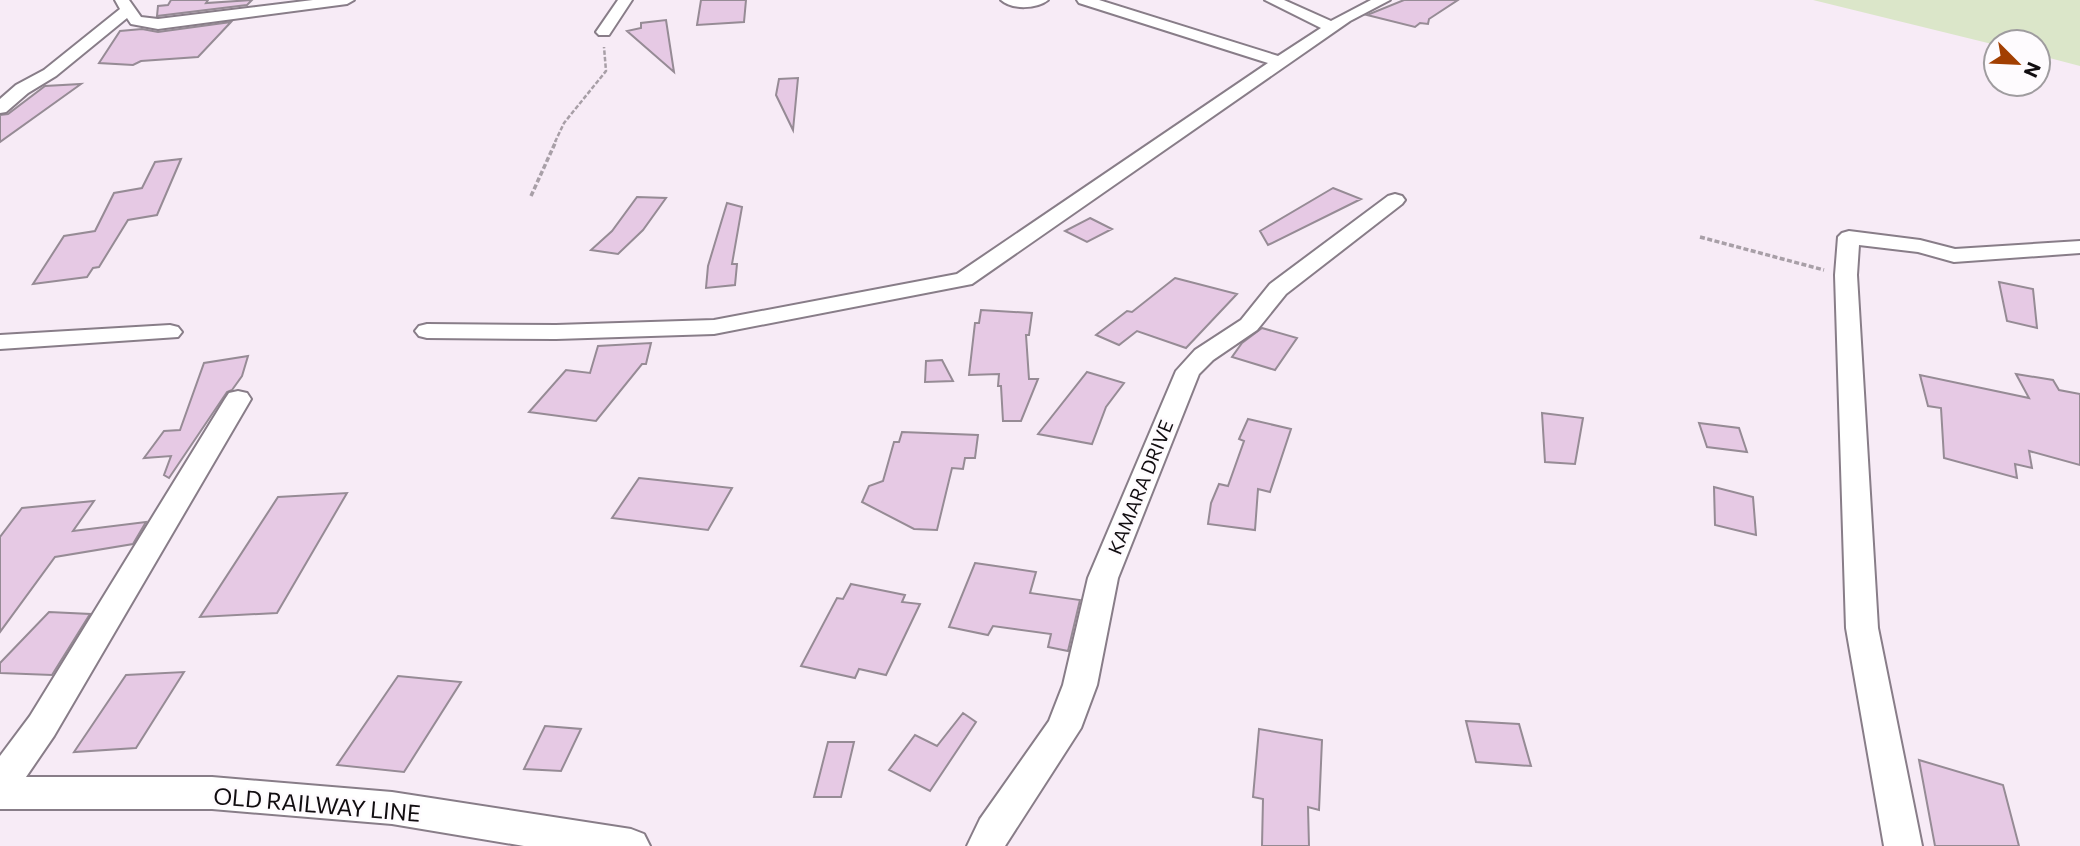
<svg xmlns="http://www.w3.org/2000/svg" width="2080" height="846" font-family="Commissioner,sans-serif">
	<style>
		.green { fill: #dbe6c9 }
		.building { fill: #e6c9e4; stroke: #968b95; stroke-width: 2 }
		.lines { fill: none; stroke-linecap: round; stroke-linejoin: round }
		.minor-casing { stroke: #887d88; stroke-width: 4 }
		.path-far1 { stroke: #a89fa7; stroke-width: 2.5; stroke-dasharray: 4.5 2; stroke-linecap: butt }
		.path { stroke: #a89fa7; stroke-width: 3.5; stroke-dasharray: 5 2.5; stroke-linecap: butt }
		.minor { fill: #fff; fill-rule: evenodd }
		.labels { text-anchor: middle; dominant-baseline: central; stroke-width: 5; stroke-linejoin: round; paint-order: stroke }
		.street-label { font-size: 19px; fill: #110d10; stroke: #fefbfe }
		.near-street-label { font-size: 23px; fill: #110d10; stroke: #fefbfe }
	</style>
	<rect width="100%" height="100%" fill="#f7ebf6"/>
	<path class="green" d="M1813,0h267v66l-42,-11v-13h-42v3z"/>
	<path class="building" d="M171,0h37l-2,3 46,-3 -5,5 -90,11 1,-10 10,-1z
		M701,0h45l-2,22 -47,3z
		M1404,0h54l-29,19 -1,5 -8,-1 -5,4 -48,-12z
		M666,20l8,52 -47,-41 14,-3v-5z
		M231,22l-33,35 -57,4 -8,4 -34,-2 21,-32 22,-2 16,3z
		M798,78l-5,52 -17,-35 3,-16z
		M81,84l-81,58v-27l8,-1 37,-28z
		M181,159l-24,56 -29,5 -29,47 -6,1 -6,9 -54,7 31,-48 31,-5 19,-38 28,-5 13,-26z
		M1333,188l28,11 -93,46 -8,-14z
		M637,197l29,1 -23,32 -25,24 -27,-4 21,-19z
		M727,203l15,4 -10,57h5l-2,21 -29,3 2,-22z
		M1090,218l22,11 -25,13 -22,-11z
		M1175,278l62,16 -51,54 -49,-17 -18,14 -23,-10 31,-24 5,1z
		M1999,282l34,7 4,39 -30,-7z
		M981,310l51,3 -3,22h-3l3,44h9l-17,42h-18l-2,-35h-3l1,-12 -30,1 6,-52h4z
		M1262,328l35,10 -22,32 -43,-13 10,-14z
		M651,343l-5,21h-4l-46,57 -67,-9 37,-42 24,3 8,-27z
		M248,356l-6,20 -10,14 -5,2 -58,86 -5,-3 7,-19 -27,2 20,-27 16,-1 24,-67z
		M942,360l11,21 -28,1 1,-21z
		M1087,372l37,11 -18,24 -14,37 -54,-10z
		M2016,374l37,6 6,10 21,4v71l-51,-14 3,17 -17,-4 2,14 -73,-20 -3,-50 -13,-2 -8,-31 109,23z
		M1542,413l41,5 -8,46 -30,-2z
		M1248,419l43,10 -21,63 -12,-3 -3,41 -47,-6 3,-21 8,-19 9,2 16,-45 -5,-2z
		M1699,423l40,5 8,24 -40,-5z
		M902,432l76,3 -3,23h-10l-2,11 -11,-1 -15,62 -23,-1 -52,-27 7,-16 14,-5 11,-39h5z
		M639,478l93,10 -24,42 -96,-12z
		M1714,487l39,10 3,38 -41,-10z
		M347,493l-70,120 -77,4 78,-120z
		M94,501l-21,30 73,-9 -13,22 -78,13 -55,75v-95l22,-29z
		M975,563l61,9 -6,21 50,7 -12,51 -20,-4 3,-13 -58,-8 -5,9 -39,-8z
		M851,584l54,11 -3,7 18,2 -34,71 -27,-6 -4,9 -54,-12 36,-68 6,1z
		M49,612l41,2 -38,61 -52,-2v-10z
		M184,672l-48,76 -62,4 52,-77z
		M398,676l63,6 -57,90 -67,-7z
		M963,713l13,9 -46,69 -41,-21 26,-35 22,11z
		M1466,721l53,3 12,42 -55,-4z
		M545,726l36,3 -20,42 -37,-2z
		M1259,729l63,11 -3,70 -11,-3 1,39h-47l1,-47 -10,-2z
		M828,742h26l-13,55h-27z
		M1919,760l84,25 16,61h-84z"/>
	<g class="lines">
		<defs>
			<path id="minor" d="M115,0h14l12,17 17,2 155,-19h41l-7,4 -189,25 -27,-5 -4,-6 -71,58 -28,17 -22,19 -6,1v-14l16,-14 28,-15 76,-61z
				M618,0h14l-23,35h-10l-3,-3z
				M1001,0h47c-11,9 -36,10 -47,0z
				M1077,0h22l179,56 43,-28 -56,-28h19l47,21 40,-21h19l-40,21 -378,263 -258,50 -158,5 -129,-1 -8,-2 -4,-5 4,-5 8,-2 129,1 158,-5 243,-46 311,-211 -189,-60z
				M1395,194l7,2 3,4 -3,4 -116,90 -29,36 -44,30 -14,14 -81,204 -21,107 -16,43 -76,118h-38l13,-27 69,-98 14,-36 25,-107 88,-207 19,-21 46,-30 29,-36 118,-88z
				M1849,231l71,9 35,9 125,-8v12l-126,9 -36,-10 -59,-7 -2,30 21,353 44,218h-38l-38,-218 -11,-353 3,-38 4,-4z
				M170,325l8,2 4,5 -4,5 -178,12v-14z
				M238,391l9,2 4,6 -197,337 -28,41h186l180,15 239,37 13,5 6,12h-126l-132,-22 -180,-15h-212v-53l30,-40 195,-317 4,-6z"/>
		</defs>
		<use href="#minor" class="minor-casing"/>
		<path class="path-far1" d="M555,142l9,-19 42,-52 -2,-24"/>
		<path class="path" d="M531,196l25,-55
			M1700,237l124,33"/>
		<use href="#minor" class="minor"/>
	</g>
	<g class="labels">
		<g class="street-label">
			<text transform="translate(1140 487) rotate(-68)">KAMARA DRIVE</text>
		</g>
		<g class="near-street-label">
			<text transform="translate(317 804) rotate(5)">OLD RAILWAY LINE</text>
		</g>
	</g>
	<g transform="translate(2017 63) rotate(114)"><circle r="33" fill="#fefbfe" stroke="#9f9c9f" stroke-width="2"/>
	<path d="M0-5L12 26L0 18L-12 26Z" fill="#a23f02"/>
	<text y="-10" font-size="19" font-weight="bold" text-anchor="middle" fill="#110d10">N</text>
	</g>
</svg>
